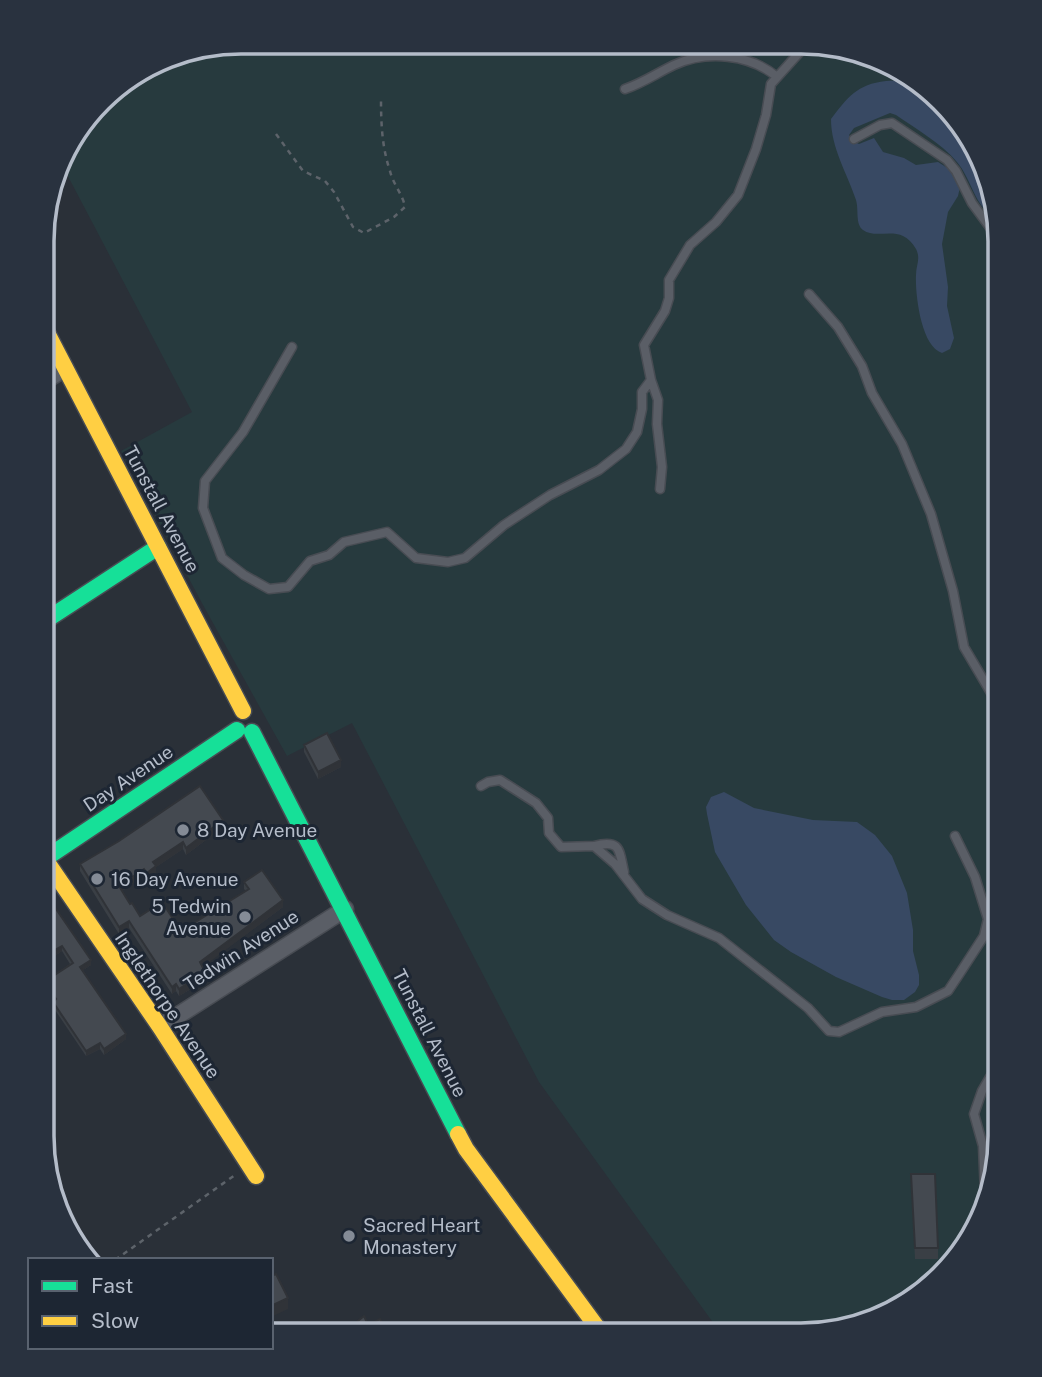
<svg xmlns="http://www.w3.org/2000/svg" width="1042" height="1377" font-family="'Public Sans',sans-serif">
	<style>
		.green { fill: #273a3e }
		.water { fill: #384963 }
		.lines { fill: none; stroke-linecap: round; stroke-linejoin: round }
		.lane-casing { stroke: #484c53; stroke-width: 11 }
		.street-casing { stroke: #484c53; stroke-width: 19 }
		.fast-casing { stroke: #484c53; stroke-width: 19 }
		.slow-casing { stroke: #484c53; stroke-width: 19 }
		.path { stroke: #5d636a; stroke-width: 2.5; stroke-dasharray: 5 5; stroke-linecap: butt }
		.lane { stroke: #5a5e66; stroke-width: 8 }
		.street { stroke: #5a5e66; stroke-width: 16 }
		.fast { stroke: #16e098; stroke-width: 16 }
		.slow { stroke: #ffcf43; stroke-width: 16 }
		.wall { fill: #3a3f45 }
		.shaded-wall { fill: #303338 }
		.building { fill: #444950; stroke: #303338; stroke-width: 2 }
		.poi-dot { fill: #848b96; stroke: #1d2633; stroke-width: 2.5 }
		.labels { text-anchor: middle; dominant-baseline: central; stroke-width: 6; stroke-linejoin: round; paint-order: stroke }
		.street-label { font-size: 19px; fill: #b4bcc9; stroke: #1d2633 }
		.poi-label { font-size: 19px; fill: #b4bcc9; stroke: #1d2633; text-anchor: start }
		.rim { fill: none; stroke: #b4bcc9; stroke-width: 3.5 }
	</style>
	<rect width="100%" height="100%" fill="#2a3038"/>
	<path class="green" d="M241,42l586,2 95,39 57,70 21,88v908l-34,98 -77,67 -88,21h-79l-183,-253 -187,-359 -65,33 -84,-151 -82,-154 71,-39 -131,-249 7,-21 42,-51 67,-38z"/>
	<path class="water" d="M915,80l7,3 57,70 15,64c-19,-10 -23,-39 -37,-55 -16,-19 -41,-33 -61,-47l-6,-2 -36,15 -5,7 4,6 6,3 15,-6 9,14 21,6 12,7 22,-3 11,7 11,18 -2,9 -10,16 -6,32 6,43 -1,19 7,32 -4,11 -8,4c-21,-6 -27,-59 -26,-78 0,-10 5,-16 0,-26 -15,-27 -38,-8 -53,-19 -8,-6 -4,-20 -7,-30 -9,-27 -25,-52 -25,-81 16,-21 26,-35 55,-38 10,-1 19,1 29,-1z
		M724,792l30,16 59,12 44,2 18,13 17,21 15,37 6,37v21l6,24v10l-4,7 -11,8h-12l-10,-3 -46,-20 -45,-25 -17,-12 -28,-35 -31,-53 -8,-38 -1,-7 5,-10z"/>
	<g class="lines">
		<defs>
			<path id="lane" d="M625,89c18,-6 32,-16 49,-24 33,-15 76,-11 103,12
				M854,139l26,-14 12,-2 55,37 9,11 16,32 28,38
				M809,294l29,33 24,39 10,27 30,51 29,70 22,77 11,56 36,61
				M292,347l-49,85 -38,49 -2,27 19,50 22,17 25,14 19,-2 22,-26 19,-6 15,-13 43,-10 29,26 32,4 17,-4 39,-33 46,-30 49,-25 27,-21 11,-17 5,-23v-17l9,-12
				M660,489l2,-22 -5,-43 1,-24 -7,-20 -7,-35 21,-34 4,-13v-18l21,-35 26,-23 22,-27 18,-46 10,-34 5,-31 36,-40
				M481,786l7,-4 12,-2 36,23 12,15 1,15 12,14 33,-1 21,18 27,35 25,16 52,23 89,70 21,23 10,1 43,-20 34,-5 32,-16 10,-15 26,-40 4,-17 -13,-42 -20,-41
				M594,846c27,-7 25,4 30,26
				M985,1192l-2,-46 -9,-32 8,-23 18,-31"/>
			<path id="street" d="M43,382l22,-14
				M160,1027l185,-118"/>
			<path id="fast" d="M43,622l115,-75
				M252,732l206,402
				M43,860l194,-130"/>
			<path id="slow" d="M44,327l199,384
				M45,859l115,168 96,149
				M458,1134l8,15 136,185"/>
		</defs>
		<use href="#lane" class="lane-casing"/>
		<use href="#street" class="street-casing"/>
		<use href="#fast" class="fast-casing"/>
		<use href="#slow" class="slow-casing"/>
		<path class="path" d="M276,134l27,37 22,10 9,11 19,35 11,6 30,-16 11,-10c-2,-12 -12,-23 -15,-36 -8,-24 -9,-47 -9,-72
			M115,1260l120,-85"/>
		<use href="#lane" class="lane"/>
		<use href="#street" class="street"/>
		<use href="#fast" class="fast"/>
		<use href="#slow" class="slow"/>
	</g>
	<path class="wall" d="M304,745l37,22 -23,12 -14,-27z
		M223,827l-37,28 -3,-6 -27,18v6l-9,7 -3,-4 -22,15 8,13 10,12 41,15 65,-40 -2,-2v-7l39,25 -80,59 1,11 -8,9 -17,10 -3,-5 -4,3 -43,-66 -10,6 -39,-63v-7z
		M42,890l49,75 -8,5 43,69 -22,16 -4,-6 -14,7 -33,-49v-5l1,-1 -10,-14v-5l26,-18 -8,-13 -9,6 -11,-16z
		M911,1174l27,74v11h-23z"/>
	<path class="shaded-wall" d="M341,760v7l-23,12v-7z
		M223,820v7l-37,28v-7z
		M183,842v7l-27,18v6l-9,7v-7l6,-11z
		M144,869v7l-25,17v-7z
		M283,900v7l-83,62v-7z
		M129,921v7l-10,6v-7z
		M62,946v5l-9,6v-6z
		M91,960v5l-11,7v-5z
		M204,970v7l-8,9 -17,10v-7z
		M176,984v7l-4,3v-7z
		M126,1034v5l-22,16v-6z
		M100,1043v6l-14,7v-5z
		M51,1086v5l-9,7v-6z
		M288,1298v11l-17,8v-11z"/>
	<path class="building" d="M327,733l14,27 -23,12 -14,-27z
		M200,786l23,34 -37,28 -3,-6 -30,20 3,4 -9,7 -3,-4 -25,17 11,18 2,-1 8,13 22,-14 19,29 68,-42 -5,-7 18,-12 21,30 -83,62 4,8 -8,8 -17,11 -3,-5 -4,3 -43,-66 -10,6 -39,-63 39,-23z
		M43,890l48,70 -11,7 46,67 -22,15 -4,-6 -14,8 -33,-49 3,-3 -12,-17 29,-19 -11,-17 -9,5 -11,-16z
		M43,1075l8,11 -9,6v-16z
		M911,1174h24l3,74h-23z
		M276,1274l12,24 -17,8v-30z
		M364,1316l4,9 12,-6 7,15h-45z
		M283,1329l8,5h-11z"/>
	<g class="poi-dot">
		<circle cx="183" cy="830" r="7"/>
		<circle cx="97" cy="879" r="7"/>
		<circle cx="245" cy="917" r="7"/>
		<circle cx="349" cy="1236" r="7"/>
	</g>
	<g class="labels">
		<g class="street-label">
			<text transform="translate(162 509) rotate(62)">Tunstall Avenue</text>
			<text transform="translate(128 778) rotate(-34)">Day Avenue</text>
			<text transform="translate(241 950) rotate(-33)">Tedwin Avenue</text>
			<text transform="translate(168 1005) rotate(56)">Inglethorpe Avenue</text>
			<text transform="translate(430 1033) rotate(63)">Tunstall Avenue</text>
		</g>
		<g class="poi-label">
			<text x="197" y="830">8 Day Avenue</text>
			<text x="111" y="879">16 Day Avenue</text>
			<text x="231" y="906" text-anchor="end">5 Tedwin<tspan x="231" dy="22">Avenue</tspan></text>
			<text x="363" y="1225">Sacred Heart<tspan x="363" dy="22">Monastery</tspan></text>
		</g>
	</g>
	<path d="M0 0H1042V1377H0ZM241 54H801A187 187 0 0 1 988 241V1136A187 187 0 0 1 801 1323H241A187 187 0 0 1 54 1136V241A187 187 0 0 1 241 54Z" fill="#29323f" fill-rule="evenodd"/>
	<path class="rim" d="M241 54H801A187 187 0 0 1 988 241V1136A187 187 0 0 1 801 1323H241A187 187 0 0 1 54 1136V241A187 187 0 0 1 241 54Z"/>
	<rect x="28" y="1258" width="245" height="91" fill="#1d2633" stroke="#59626f" stroke-width="2"/>
	<rect x="42" y="1281" width="35" height="10" fill="#16e098" stroke="#59626f" stroke-width="2"/>
	<text x="91" y="1293" font-size="21" fill="#b4bcc9">Fast</text>
	<rect x="42" y="1316" width="35" height="10" fill="#ffcf43" stroke="#59626f" stroke-width="2"/>
	<text x="91" y="1328" font-size="21" fill="#b4bcc9">Slow</text>
</svg>
